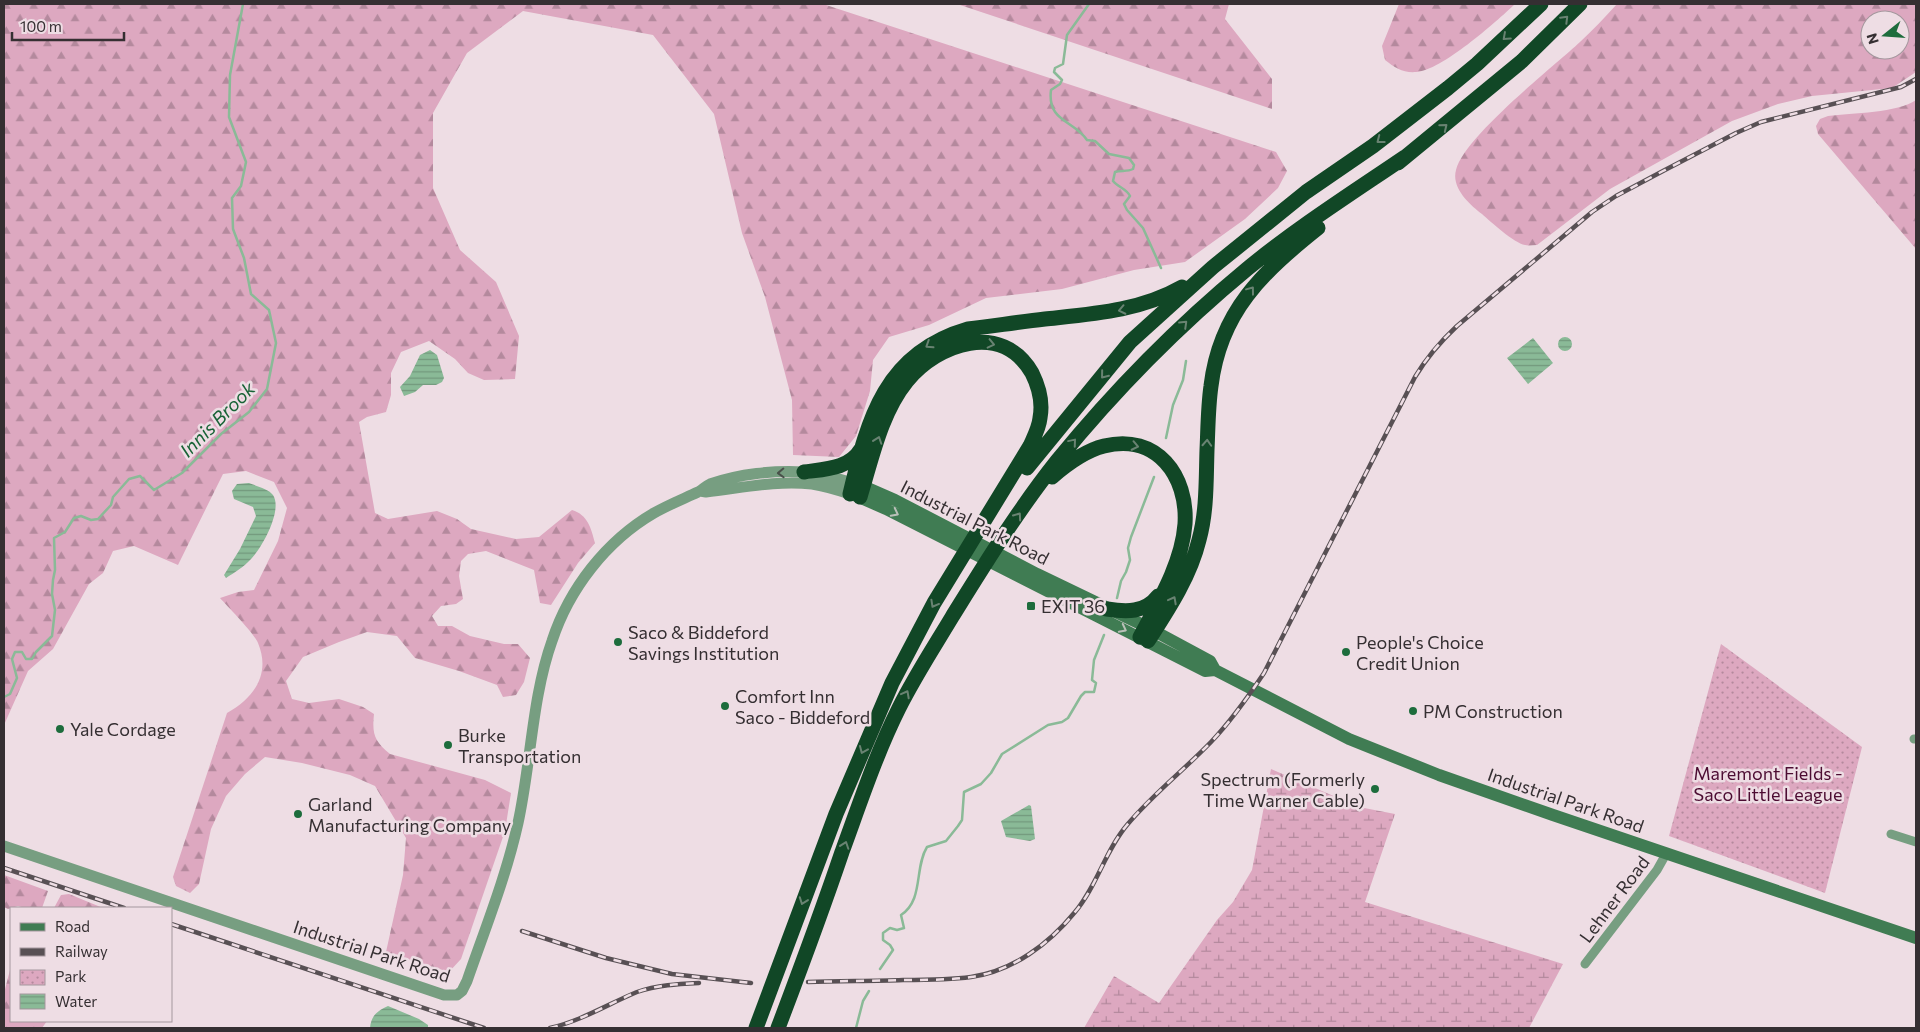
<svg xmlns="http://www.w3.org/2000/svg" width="1920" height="1032" font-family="Commissioner,sans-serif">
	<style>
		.forest { fill: url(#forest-firs); fill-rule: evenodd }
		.wetland { fill: url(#wetland-marsh) }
		.park { fill: url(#park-dots) }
		.water { fill: url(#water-rules) }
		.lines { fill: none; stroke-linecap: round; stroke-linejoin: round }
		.stream { stroke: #8aba97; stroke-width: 2.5 }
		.minor { stroke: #779e81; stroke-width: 9 }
		.tertiary { stroke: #779e81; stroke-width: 11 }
		.secondary { stroke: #407c53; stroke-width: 12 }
		.motorway { stroke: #114726; stroke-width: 15 }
		.rail-casing { stroke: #585054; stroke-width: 4.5 }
		.rail { stroke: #eedde4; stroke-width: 2.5; stroke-dasharray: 8; stroke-linecap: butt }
		.oneway { stroke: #698372 }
		.oneway2 { stroke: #49504a }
		.oneway3 { stroke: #bac0b8 }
		.poi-dot { fill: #1d6c3c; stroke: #eedde4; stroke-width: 2 }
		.labels { text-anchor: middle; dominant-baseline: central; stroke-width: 5; stroke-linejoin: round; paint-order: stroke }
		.street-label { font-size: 18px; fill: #352f32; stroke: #eedde4 }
		.poi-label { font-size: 18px; fill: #352f32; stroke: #eedde4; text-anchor: start }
		.park-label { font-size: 18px; fill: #4c0c32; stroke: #eedde4 }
		.water-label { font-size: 19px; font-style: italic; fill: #186336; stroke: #eedde4 }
	</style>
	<defs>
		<pattern id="forest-firs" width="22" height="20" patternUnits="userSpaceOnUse" patternTransform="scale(1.25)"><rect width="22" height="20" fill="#dda8c0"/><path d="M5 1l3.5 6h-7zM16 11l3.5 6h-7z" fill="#b4899d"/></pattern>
		<pattern id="wetland-marsh" width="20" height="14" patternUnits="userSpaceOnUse" patternTransform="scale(1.25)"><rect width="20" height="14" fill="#dda8c0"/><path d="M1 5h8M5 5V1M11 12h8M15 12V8" fill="none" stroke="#b4899d"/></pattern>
		<pattern id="park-dots" width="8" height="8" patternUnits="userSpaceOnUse" patternTransform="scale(1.25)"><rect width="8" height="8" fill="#dda8c0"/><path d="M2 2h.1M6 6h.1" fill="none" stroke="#b4899d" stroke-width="1.8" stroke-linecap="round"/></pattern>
		<pattern id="water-rules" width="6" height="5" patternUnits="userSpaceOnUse" patternTransform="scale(1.25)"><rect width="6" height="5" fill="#8aba97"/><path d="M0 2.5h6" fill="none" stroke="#72987c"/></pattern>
	</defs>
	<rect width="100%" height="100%" fill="#eedde4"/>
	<path class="forest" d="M4,4h819l453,148 11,19 -9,17 -33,31 -60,43 -51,8 -72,19 -76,9 -57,27 -40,12 -16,23 -3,31 -14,45 -17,21 -46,-2 -1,-55 -27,-103 -23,-64 -28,-119 -61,-79 -130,-24 -56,42 -34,60v75l27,62 36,32 23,54 -4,43 -31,1 -16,-7 -13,-14 -26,-18 -28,11 -10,21v22l-5,17 -19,5 -8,5 16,91 13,6 49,-8 20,8 14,10 45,10 23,-2 33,-27c16,5 19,18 23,33l-17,20 -27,42 -11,-2 -6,-33 -48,-19 -18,3 -7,7 -2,15 4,23 -7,5 -15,2 -9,10 6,10h14l18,10 34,8h14l12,14 -6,24 -8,13 -13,2 -6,-12 -38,-14 -44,-13 -18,-22 -30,-4 -28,10 -36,15 -17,24 6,18 17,4 30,-4 24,8 11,7c-2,20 0,27 16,40l95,26 26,13 -6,38 -44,128 -12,13 -63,-20 17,-77 3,-37 -31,-52 -25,-11 -48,-12 -37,-6 -20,17 -19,22 -15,33 -12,55 -9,9 -14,-7 -3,-9 54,-164c27,-15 44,-39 31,-70 -4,-10 -30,-36 -38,-45l18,-6 16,-2 24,-49 9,-33 -13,-26 -28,-11 -23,3 -45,91 -44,-19 -21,5 -10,22 -14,11 -36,65 -25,22 -24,54z
		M957,4h272l-4,15 47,60v30z
		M1399,4h116c-19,18 -74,67 -99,68 -13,1 -21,-4 -31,-12l-3,-14z
		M1617,4h299v68l-24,16 -80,8 -34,8 -46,17 -122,68 -73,56c-4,0 -9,1 -12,0 -11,-2 -34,-23 -43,-31 -12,-9 -31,-26 -26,-44 8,-33 96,-102 124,-128 13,-12 25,-25 37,-38zM1870,20h30v30h-30z
		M1916,100v149l-98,-115 -2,-8 4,-7 8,-3c24,-3 70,-3 88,-16z
		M4,875l44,16 -6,17h-17l-7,-2 -10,3 -4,-2z
		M69,894l34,14h-49l7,-13z
		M10,970h1v51h36l-5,7h-38v-35z"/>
	<path class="wetland" d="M1271,769l88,38 36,7 -30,88 198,62 -34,64h-445l30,-52 45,27 58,-83 16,-18 19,-32z"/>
	<path class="park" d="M1721,644l141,103 -37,146 -156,-57z"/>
	<path class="water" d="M1558 344a7 7 0 1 1 14 0a7 7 0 1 1-14 0Z
		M1533,338l20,25 -25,21 -21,-26z
		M430,350l7,5 7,23 -2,4 -6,3h-13l-8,7 -11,4 -4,-9 10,-11 10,-21z
		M249,483c7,3 20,6 24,12 10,15 -11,53 -22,64 -7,8 -16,13 -25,19l-2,-3 16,-26 16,-33 -3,-9 -19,-8 -2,-8 5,-7z
		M1029,805l2,1 4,33 -5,2 -24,-4 -5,-16z
		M388,1006l31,13 9,6v3h-58c1,-12 7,-17 18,-22z"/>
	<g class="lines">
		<path class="stream" d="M1089,4l-22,31 -4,29 -8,4 -1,4 8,8 -2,4 -9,6c-4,32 23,30 36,50l8,1 14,13 20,4 5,7 -1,4c-6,3 -12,1 -18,3l-2,9c5,6 14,8 17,15l-6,8 3,6 16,18 18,40
			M1166,438l7,-33 10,-25 3,-19
			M1117,598l4,-17 5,-9 4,-12 -2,-12 3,-11 23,-60
			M4,697l6,-3 7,-16 -5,-19 3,-7h7l4,7h6l4,-7 16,-16 3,-26 -3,-16 1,-14 2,-10 -1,-32 11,-6 9,-14 7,-2 10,4 7,-1 13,-14 2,-8 16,-18 11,-3 14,14 28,-17 39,-39 28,-22 18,-23 9,-46 -7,-33 -18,-16 -7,-36 -11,-29 -1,-31 9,-12 5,-24 -17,-45 1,-42 13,-71
			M880,969l13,-19 -3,-5 -7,-5v-7l7,-5 7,2 7,-2 -3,-13c23,-15 13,-47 26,-68l19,-6 12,-15 4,-6 2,-28 17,-8 10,-11 11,-19 46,-29 14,-3 6,-4 13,-22 4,-4h9l2,-9 -4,-3 2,-20 10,-25
			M856,1028l7,-27 6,-10"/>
		<path class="minor" d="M1914,739h2
			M1891,834l25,8
			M1585,964l72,-94 9,-16"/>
		<path class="tertiary" d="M700,491l6,1c36,-4 70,-12 106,-8 13,2 26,6 38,10
			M4,846l440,149h13l5,-4 5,-10c18,-52 39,-104 51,-158 13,-59 14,-126 34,-182 17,-52 54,-100 102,-128 14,-8 29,-14 44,-21 5,-2 7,-6 12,-8 29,-10 64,-14 94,-12 18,1 38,8 55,13"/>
		<path class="secondary" d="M863,486l32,14 142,74 108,52 65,35 5,9
			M852,494l34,15 319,162 10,-1 134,69 90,36 114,40 363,123"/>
		<path class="motorway" d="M1398,163l124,-102 58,-57
			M1027,468l103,-126 83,-75 93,-75 67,-46 75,-58 29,-24 64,-60
			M804,472c21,-3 45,-3 57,-23
			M1052,477c15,-13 32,-26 52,-31 53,-13 84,30 81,78 -3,40 -27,79 -45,113
			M850,494c18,-76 35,-141 118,-165 25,-3 51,-7 77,-10 47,-5 95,-8 137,-32
			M1107,609c19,3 38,4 51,-13
			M1148,641c20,-31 42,-64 51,-101 8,-29 7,-60 8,-90 1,-21 1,-43 4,-64 9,-75 52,-114 107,-158
			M756,1028l80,-214 56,-131 42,-80 96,-157c4,-9 9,-18 10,-28 3,-16 -1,-31 -8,-45 -30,-52 -94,-30 -125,8 -26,32 -35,77 -47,116
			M778,1028c22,-58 44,-117 64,-176 18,-49 34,-98 57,-144 16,-32 35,-61 53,-91 33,-53 66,-107 105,-156 57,-70 121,-135 190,-192 50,-41 105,-76 158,-112"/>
		<defs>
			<path id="rail" d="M4,868l120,40
				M171,924l313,104
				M522,931l84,27 66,16 79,9
				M808,982c32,-1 64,-1 95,-2 23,0 46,0 68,-3 42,-6 78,-33 104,-65 22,-26 30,-61 52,-87 25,-30 57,-55 84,-83 20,-21 37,-45 53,-69l151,-296c12,-20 25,-35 42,-51l135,-114 24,-16 47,-25 73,-38 25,-11 140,-35 15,-8
				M550,1028c31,-7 58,-24 87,-36 20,-7 41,-8 62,-9"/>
		</defs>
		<use href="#rail" class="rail-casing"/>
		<use href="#rail" class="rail"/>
	</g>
	<defs><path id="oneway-chevron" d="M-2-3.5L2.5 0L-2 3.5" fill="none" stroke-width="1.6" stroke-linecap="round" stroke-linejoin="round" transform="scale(1.25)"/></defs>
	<g class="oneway">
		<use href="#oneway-chevron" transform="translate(1565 19) rotate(-45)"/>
		<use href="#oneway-chevron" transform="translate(1506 37) rotate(138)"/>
		<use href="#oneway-chevron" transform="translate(1444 127) rotate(-39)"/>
		<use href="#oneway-chevron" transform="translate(1380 140) rotate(142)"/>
		<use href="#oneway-chevron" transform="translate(1251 290) rotate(-53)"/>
		<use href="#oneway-chevron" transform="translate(1122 310) rotate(168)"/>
		<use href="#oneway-chevron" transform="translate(1184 324) rotate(-44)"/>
		<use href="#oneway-chevron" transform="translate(991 344) rotate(13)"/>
		<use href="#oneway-chevron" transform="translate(929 345) rotate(147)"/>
		<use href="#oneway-chevron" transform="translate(1104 375) rotate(129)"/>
		<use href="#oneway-chevron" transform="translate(878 440) rotate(-71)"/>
		<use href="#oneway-chevron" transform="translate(1073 442) rotate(-50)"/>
		<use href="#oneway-chevron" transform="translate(1207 443) rotate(-87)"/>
		<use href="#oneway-chevron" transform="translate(1135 446) rotate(12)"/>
		<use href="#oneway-chevron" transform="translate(1018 516) rotate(-55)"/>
		<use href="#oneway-chevron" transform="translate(1173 600) rotate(-62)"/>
		<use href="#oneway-chevron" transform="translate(934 604) rotate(119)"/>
		<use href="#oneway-chevron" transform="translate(906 694) rotate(-62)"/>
		<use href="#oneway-chevron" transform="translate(863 750) rotate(113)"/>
		<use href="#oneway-chevron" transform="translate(845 845) rotate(-71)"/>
		<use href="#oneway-chevron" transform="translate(803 901) rotate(110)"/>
	</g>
	<use class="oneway2" href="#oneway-chevron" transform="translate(781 473) rotate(178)"/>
	<g class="oneway3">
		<use href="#oneway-chevron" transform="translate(895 513) rotate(27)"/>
		<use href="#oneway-chevron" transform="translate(1123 629) rotate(27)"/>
	</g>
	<g class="poi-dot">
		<rect x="1026" y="601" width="10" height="10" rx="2.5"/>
		<circle cx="618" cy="642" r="5"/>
		<circle cx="1346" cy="652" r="5"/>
		<circle cx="725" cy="706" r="5"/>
		<circle cx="1413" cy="711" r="5"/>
		<circle cx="60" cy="729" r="5"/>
		<circle cx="448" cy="745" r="5"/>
		<circle cx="1375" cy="789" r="5"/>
		<circle cx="298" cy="814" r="5"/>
	</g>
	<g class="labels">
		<g class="street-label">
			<text transform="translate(975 522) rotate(27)">Industrial Park Road</text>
			<text transform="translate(1566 800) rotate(19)">Industrial Park Road</text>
			<text transform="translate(1614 899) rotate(-53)">Lehner Road</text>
			<text transform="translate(372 951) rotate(18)">Industrial Park Road</text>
		</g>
		<g class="poi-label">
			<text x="1041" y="606">EXIT 36</text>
			<text x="628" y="632">Saco &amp; Biddeford<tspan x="628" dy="21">Savings Institution</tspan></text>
			<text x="1356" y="642">People's Choice<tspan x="1356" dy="21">Credit Union</tspan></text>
			<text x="735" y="696">Comfort Inn<tspan x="735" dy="21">Saco - Biddeford</tspan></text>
			<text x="1423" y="711">PM Construction</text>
			<text x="70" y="729">Yale Cordage</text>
			<text x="458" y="735">Burke<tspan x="458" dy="21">Transportation</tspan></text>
			<text x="1365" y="779" text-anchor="end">Spectrum (Formerly<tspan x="1365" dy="21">Time Warner Cable)</tspan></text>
			<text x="308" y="804">Garland<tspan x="308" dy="21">Manufacturing Company</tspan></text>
		</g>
		<g class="park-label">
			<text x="1768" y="773">Maremont Fields -<tspan x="1768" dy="21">Saco Little League</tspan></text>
		</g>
		<g class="water-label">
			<text transform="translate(217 419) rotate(-45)">Innis Brook</text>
		</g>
	</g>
	<rect width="1920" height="1032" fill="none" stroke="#352f32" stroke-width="10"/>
	<rect x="10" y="907" width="162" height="115" fill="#eedde4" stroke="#a4979d"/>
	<rect x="20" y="923" width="25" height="8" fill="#407c53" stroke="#a4979d"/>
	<text x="55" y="932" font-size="15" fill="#352f32">Road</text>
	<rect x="20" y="948" width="25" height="8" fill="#585054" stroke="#a4979d"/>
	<text x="55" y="957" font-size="15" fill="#352f32">Railway</text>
	<rect x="20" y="970" width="25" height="15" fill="url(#park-dots)" stroke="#a4979d"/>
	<text x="55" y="982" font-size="15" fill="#352f32">Park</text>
	<rect x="20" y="994" width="25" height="15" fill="url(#water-rules)" stroke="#a4979d"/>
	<text x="55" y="1007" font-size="15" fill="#352f32">Water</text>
	<g transform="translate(1885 35) rotate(253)"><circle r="24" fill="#eedde4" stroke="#a4979d"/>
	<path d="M0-4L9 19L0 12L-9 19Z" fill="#1d6c3c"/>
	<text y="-8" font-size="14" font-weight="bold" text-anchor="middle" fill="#352f32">N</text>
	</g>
	<path d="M12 32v8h112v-8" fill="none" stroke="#352f32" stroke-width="2.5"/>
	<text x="20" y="32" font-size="15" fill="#352f32" stroke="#eedde4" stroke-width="4" paint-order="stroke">100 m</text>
</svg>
